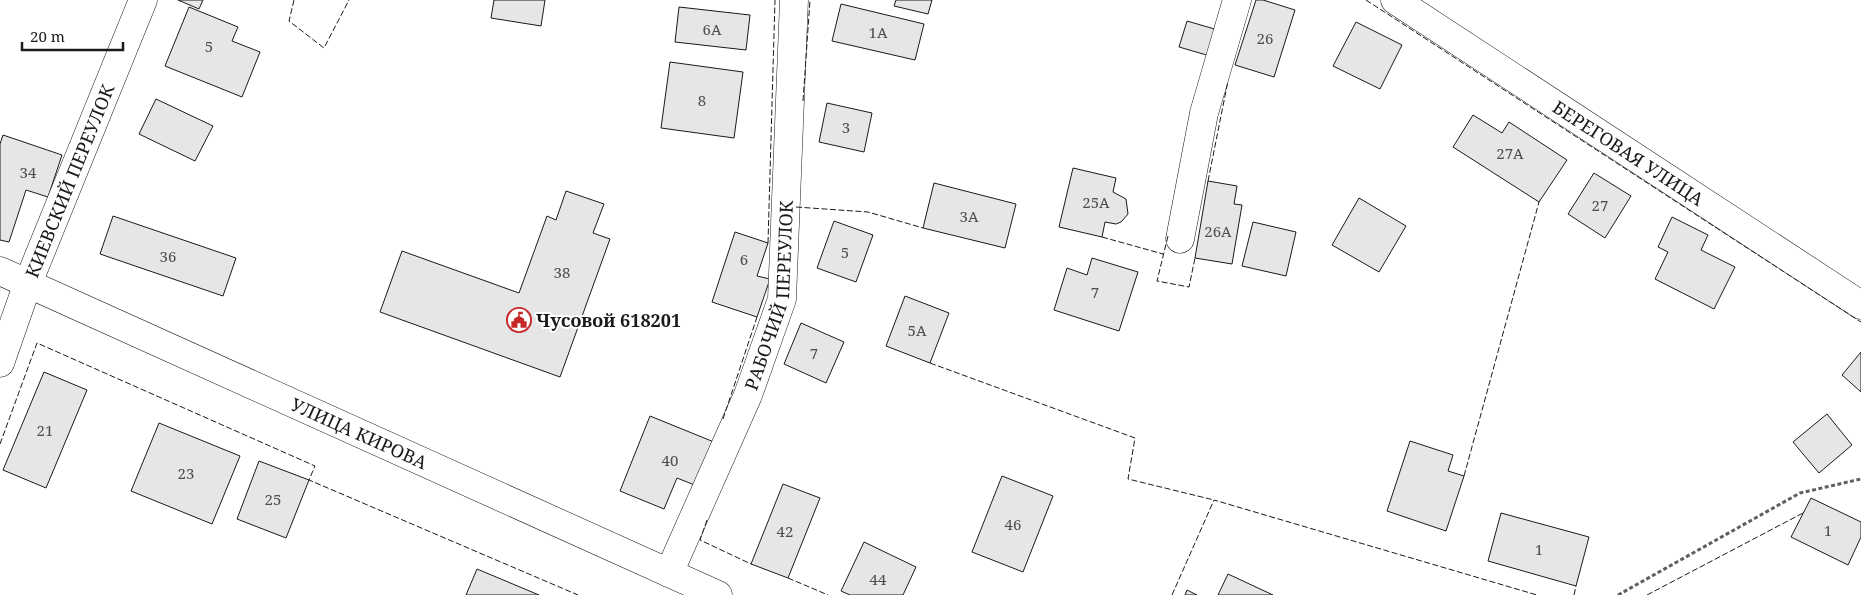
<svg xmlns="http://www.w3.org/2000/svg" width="1861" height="595" font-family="'Noto Serif',serif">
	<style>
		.building { fill: #e6e6e6; stroke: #1a1a1a }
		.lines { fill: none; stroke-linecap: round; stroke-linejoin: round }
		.minor-casing { stroke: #1a1a1a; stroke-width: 29 }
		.path { stroke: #5f5f5f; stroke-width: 3; stroke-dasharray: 4 2.5; stroke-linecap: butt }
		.minor { stroke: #fff; stroke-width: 28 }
		.fence { stroke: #1a1a1a; stroke-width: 1; stroke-dasharray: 6 2.5; stroke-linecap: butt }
		.labels { text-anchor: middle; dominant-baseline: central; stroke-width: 4; stroke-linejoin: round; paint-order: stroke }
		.number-label { font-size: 15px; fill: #4d4d4d }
		.street-label { font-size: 18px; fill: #1a1a1a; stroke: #fff }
		.poi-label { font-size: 18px; font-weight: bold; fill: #1a1a1a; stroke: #fff; text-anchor: start }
	</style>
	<rect width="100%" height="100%" fill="#fff"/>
	<path class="building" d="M178,0h25l-4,9z
		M494,0h51l-4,26 -50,-8z
		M896,0h36l-4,14 -34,-8z
		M1256,0h7l32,10 -21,67 -39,-12z
		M841,4l83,20 -9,36 -83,-19z
		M189,7l49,20 -6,14 28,11 -18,45 -77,-31z
		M679,7l71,8 -4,35 -71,-8z
		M1187,21l31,9 -8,26 -31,-9z
		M1356,22l46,23 -22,44 -47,-23z
		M670,62l73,10 -9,66 -73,-10z
		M156,99l57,27 -18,35 -56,-27z
		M827,103l45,10 -8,39 -45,-10z
		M1473,115l29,18 7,-11 58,38 -28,42 -86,-55z
		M3,135l59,20 -14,42 -22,-7 -17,52 -9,-2v-96z
		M1073,168l43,10 -3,14 13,7 2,15 -7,8 -5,2 -11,-2 -3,15 -43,-10z
		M1594,173l37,23 -26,42 -37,-24z
		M1208,181l29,5 -3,18 8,1 -10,59 -37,-6z
		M934,183l82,21 -11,44 -82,-20z
		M566,191l38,13 -11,29 17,6 -50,138 -180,-65 22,-61 117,42 28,-77 9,4z
		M1359,198l47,28 -27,46 -47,-27z
		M113,216l123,42 -13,38 -123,-42z
		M1672,217l36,18 -7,15 34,17 -21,42 -59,-30 13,-27 -10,-5z
		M834,221l39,14 -17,47 -39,-14z
		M1253,222l43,10 -10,44 -44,-10z
		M735,232l33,11 -11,33 13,3 -13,38 -45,-15z
		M1092,258l46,14 -19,59 -65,-21 13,-42 20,7z
		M905,296l44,17 -19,50 -44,-17z
		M801,323l43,19 -18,41 -42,-19z
		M1861,352v40l-19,-17z
		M44,372l43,18 -41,98 -43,-18z
		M1827,414l25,31 -33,28 -26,-31z
		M650,416l64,26 -17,44 -20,-8 -13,31 -44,-18z
		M159,423l81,33 -28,68 -81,-33z
		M1410,441l43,14 -5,16 16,5 -18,55 -59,-20z
		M259,461l50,19 -23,58 -49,-19z
		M1002,476l51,20 -30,76 -51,-20z
		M783,484l37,14 -32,80 -37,-14z
		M1811,498l50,24v15l-13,28 -57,-28z
		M1501,513l88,24 -13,49 -88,-25z
		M864,542l52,25 -13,28h-53l-9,-4z
		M477,569l62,26h-73z
		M1228,574l45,21h-55z
		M1187,590l10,5h-12z"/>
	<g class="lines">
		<defs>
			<g id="minor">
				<path id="s1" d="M1395,0l466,305"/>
				<path d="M1180,239l24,-126 33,-113"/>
				<path id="s2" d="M0,271l718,324"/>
				<path id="s3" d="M0,363l28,-80 115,-283"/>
				<path id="s4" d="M669,573l79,-178 34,-96 12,-299"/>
			</g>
		</defs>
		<use href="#minor" class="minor-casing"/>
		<path class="path" d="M1618,595l182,-102 61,-14"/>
		<use href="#minor" class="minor"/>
		<path class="fence" d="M294,0l-5,21 35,27 25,-48
			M1366,0l495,322
			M803,101l7,-101
			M1208,181l20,-100
			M796,207l72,5 55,16
			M1168,236l-11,45 32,6 6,-29
			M1102,237l61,17
			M768,243l7,-243
			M930,363l205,75 -7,41 86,21
			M723,419l34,-102
			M0,444l37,-101 278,123 -6,14 269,115
			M1464,476l75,-274
			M707,520l-7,20 51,24
			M788,578l40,17
			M1172,595l42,-95 323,95
			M1574,595l2,-9
			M1647,595l156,-82"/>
	</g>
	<defs>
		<symbol id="civic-ring" viewBox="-11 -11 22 22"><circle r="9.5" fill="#fff" stroke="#c62828" stroke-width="1.5"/><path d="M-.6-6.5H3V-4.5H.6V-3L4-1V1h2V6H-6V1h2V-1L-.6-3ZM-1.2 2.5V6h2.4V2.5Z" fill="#c62828"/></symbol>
	</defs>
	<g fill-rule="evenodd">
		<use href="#civic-ring" x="505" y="306" width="28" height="28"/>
	</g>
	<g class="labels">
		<g class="number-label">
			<text x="712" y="29">6А</text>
			<text x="878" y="32">1А</text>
			<text x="1265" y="38">26</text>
			<text x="209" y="46">5</text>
			<text x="702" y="100">8</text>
			<text x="846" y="127">3</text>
			<text x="1510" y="153">27А</text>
			<text x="28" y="172">34</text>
			<text x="1096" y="202">25А</text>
			<text x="1600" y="205">27</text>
			<text x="969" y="216">3А</text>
			<text x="1218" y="231">26А</text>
			<text x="845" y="252">5</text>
			<text x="168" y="256">36</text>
			<text x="744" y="259">6</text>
			<text x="562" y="272">38</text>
			<text x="1095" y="292">7</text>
			<text x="917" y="330">5А</text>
			<text x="814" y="353">7</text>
			<text x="45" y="430">21</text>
			<text x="670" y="460">40</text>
			<text x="186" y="473">23</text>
			<text x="273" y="499">25</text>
			<text x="1013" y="524">46</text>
			<text x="1828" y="530">1</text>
			<text x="785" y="531">42</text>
			<text x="1539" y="549">1</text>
			<text x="878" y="579">44</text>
		</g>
		<g class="street-label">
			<text stroke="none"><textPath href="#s1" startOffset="279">БЕРЕГОВАЯ УЛИЦА</textPath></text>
			<text stroke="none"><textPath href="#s3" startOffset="195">КИЕВСКИЙ ПЕРЕУЛОК</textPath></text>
			<text stroke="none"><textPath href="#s4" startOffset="298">РАБОЧИЙ ПЕРЕУЛОК</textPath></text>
			<text stroke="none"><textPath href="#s2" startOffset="394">УЛИЦА КИРОВА</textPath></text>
		</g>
		<g class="poi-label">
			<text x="536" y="320">Чусовой 618201</text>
		</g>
	</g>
	<path d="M22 42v8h101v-8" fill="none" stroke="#1a1a1a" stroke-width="2.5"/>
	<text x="30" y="42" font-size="15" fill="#1a1a1a" stroke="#ffffff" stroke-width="4" paint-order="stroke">20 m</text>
</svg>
